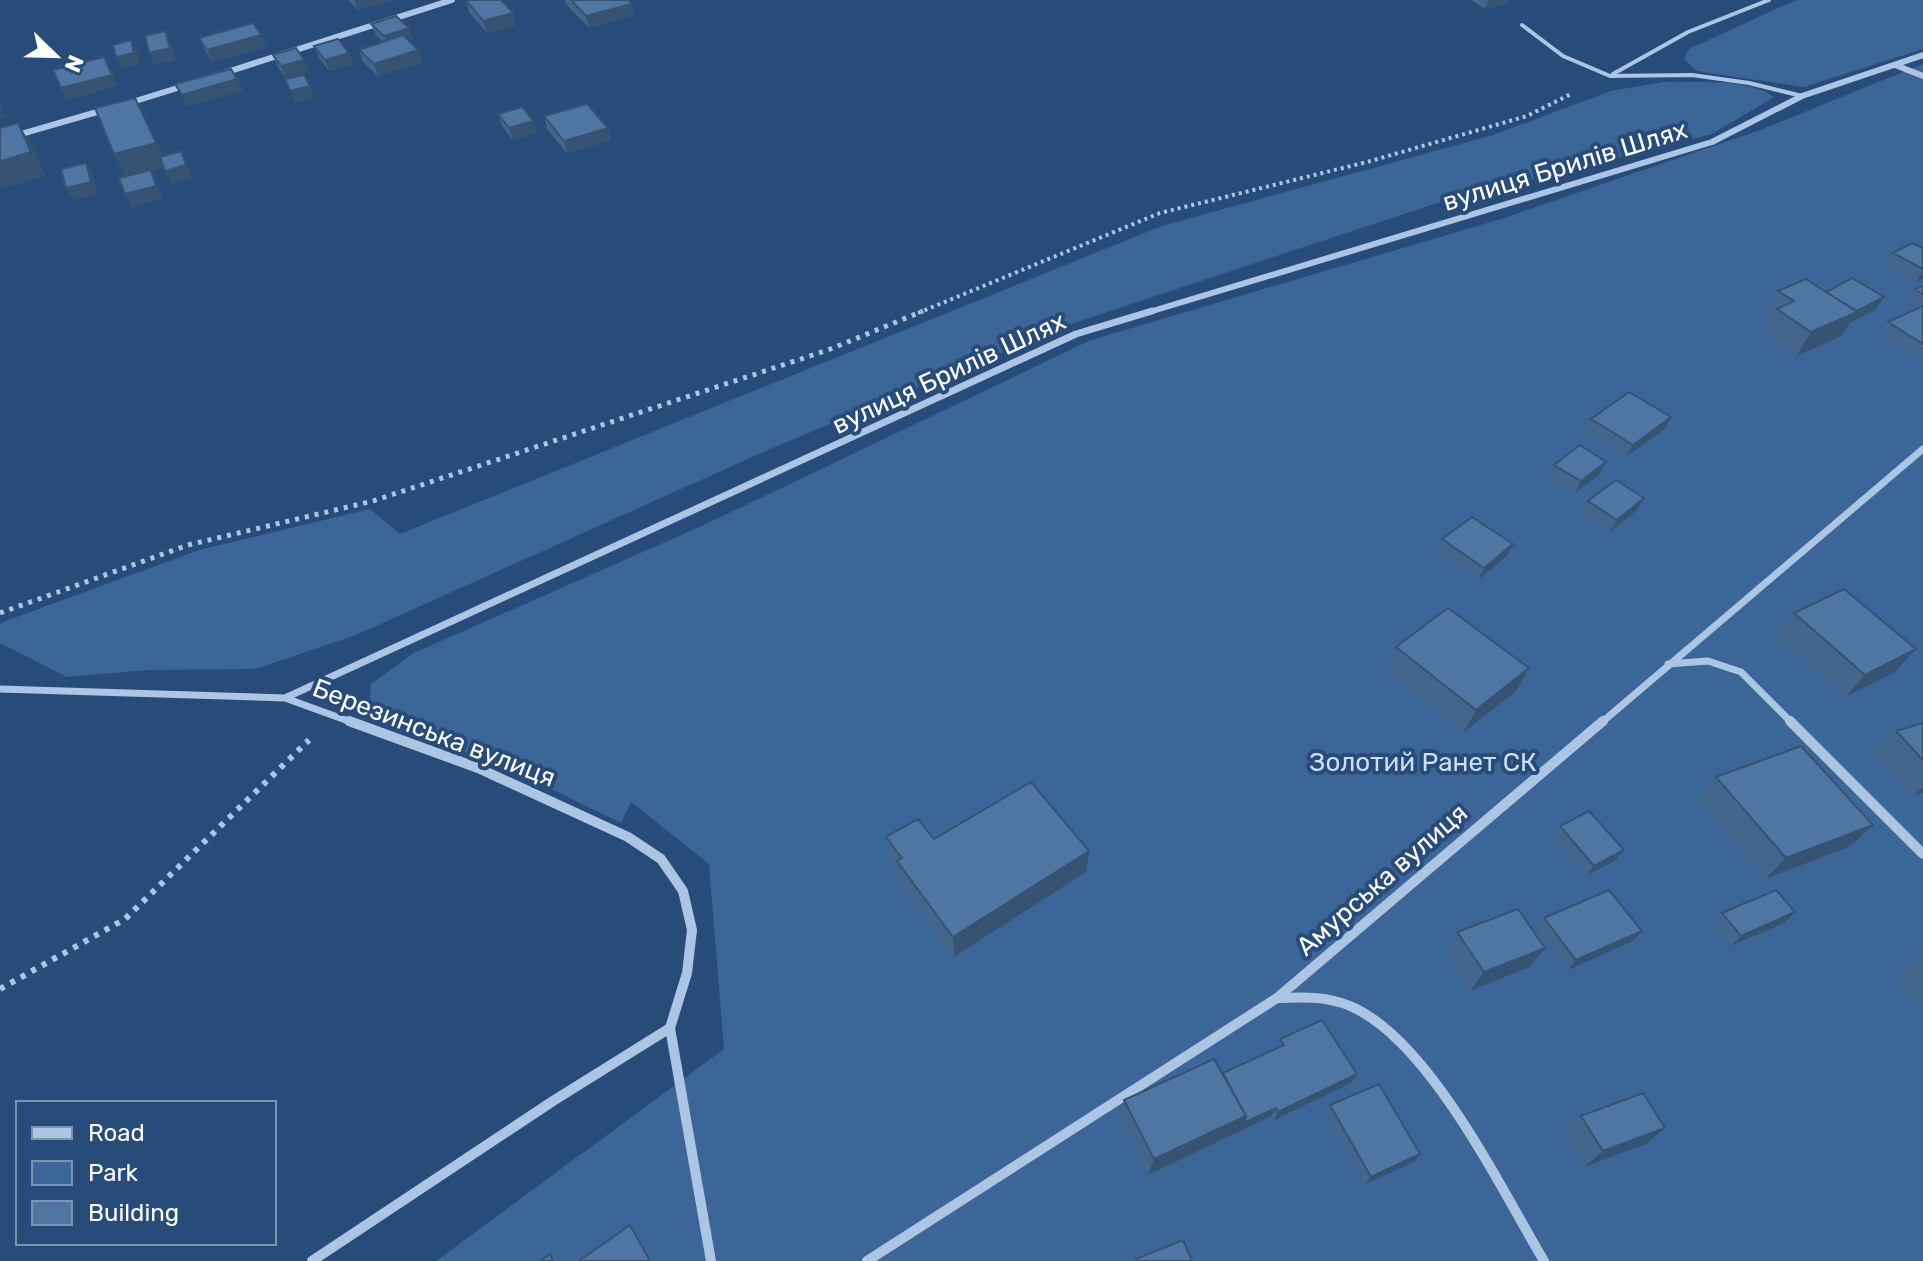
<svg xmlns="http://www.w3.org/2000/svg" width="1923" height="1261" font-family="Rubik,sans-serif">
	<style>
		.green { fill: #3b6697 }
		.lines { fill: none; stroke-linecap: round; stroke-linejoin: round }
		.path-far2 { stroke: #abc5e3; stroke-width: 4; stroke-dasharray: 3 4; stroke-linecap: butt }
		.path-far1 { stroke: #abc5e3; stroke-width: 5; stroke-dasharray: 4 6; stroke-linecap: butt }
		.path { stroke: #abc5e3; stroke-width: 6; stroke-dasharray: 5 7; stroke-linecap: butt }
		.service { stroke: #abc5e3; stroke-width: 4 }
		.minor-far2 { stroke: #abc5e3; stroke-width: 6 }
		.minor-far1 { stroke: #abc5e3; stroke-width: 7 }
		.minor { stroke: #abc5e3; stroke-width: 10 }
		.wall { fill: #44658c }
		.shaded-wall { fill: #375372 }
		.building { fill: #4f76a3; stroke: #375372; stroke-width: 2 }
		.labels { text-anchor: middle; dominant-baseline: central; stroke-width: 8; stroke-linejoin: round; paint-order: stroke }
		.street-label { font-size: 26px; fill: #fff; stroke: #274c7a }
		.park-label { font-size: 26px; fill: #cddff3; stroke: #274c7a }
	</style>
	<rect width="100%" height="100%" fill="#274c7a"/>
	<path class="green" d="M1796,0h127v49l-119,38 -107,-16 -13,-12 5,-10z
		M1923,64v1197h-1487l288,-212 -15,-185 -78,-62 -10,21 -128,-62 -107,-34 -17,-17 2,-26 43,-31 292,-129 385,-184 410,-121 259,-89z
		M1664,82c33,1 83,-4 110,15l-62,37 -278,70 -357,118 -307,127 -414,186 -101,34 -108,1 -80,7 -67,-34v-19l3,-2 196,-72 171,-41 30,25 762,-308 331,-91 118,-44z"/>
	<g class="lines">
		<path class="path-far2" d="M918,313l242,-100 207,-51 160,-46 46,-23"/>
		<path class="path-far1" d="M0,613l188,-68 185,-44 455,-151 95,-39"/>
		<path class="path" d="M0,989l125,-70 184,-179"/>
		<path class="service" d="M1522,25l41,31 47,20 82,-1 57,8 53,13
			M1613,74l75,-42 81,-32"/>
		<path class="minor-far2" d="M1895,65l28,11
			M224,73l228,-73
			M129,103l55,-17
			M0,140l104,-30
			M1146,313l566,-171 90,-46 121,-41"/>
		<path class="minor-far1" d="M1668,664l40,-3 33,11 51,51
			M0,689l285,9 791,-364 76,-23
			M285,698l69,25
			M1601,723l322,-274"/>
		<path class="minor" d="M349,721l129,47 150,69 33,22 22,32 9,39 -5,43 -17,55
			M1790,721l133,133
			M1278,998c24,-1 49,-2 72,8 79,33 151,183 194,255
			M312,1261l241,-160 117,-73 41,233
			M867,1261l410,-263 326,-277"/>
	</g>
	<path class="wall" d="M348,0h46l-36,10z
		M466,0l50,25 -29,8 -18,-21z
		M565,0h63l6,15 -45,13 -23,-24z
		M1471,0h37l-2,4 -21,5z
		M371,24l42,15 -4,2 9,9 4,12 -44,14 -15,-14 -4,-12 24,-8 -7,-7z
		M199,38l67,9 -54,15 -8,-13z
		M314,46l35,7 4,11 -24,7 -10,-13z
		M273,55l36,16 -23,7 -8,-11z
		M498,114l35,7 3,12 -23,7 -11,-14z
		M544,116l64,12 3,12 -44,13 -20,-24z
		M1923,248v30l-7,4 -31,-17 8,-12z
		M1923,286v76l-44,-28 9,-12 29,-13 -11,-7 9,-13z
		M1778,291l48,1 58,5 -8,12 -26,14 -8,13 -46,20 -33,-23 8,-13 -7,-5z
		M1671,417l-6,12 -39,28 -41,-26 6,-12z
		M1606,462l-6,12 -26,20 -26,-17 6,-12z
		M1644,498l-7,12 -27,22 -29,-18 7,-13z
		M1442,539l65,17 -29,24 -41,-29z
		M1794,613l101,59 -50,25 -69,-61z
		M1396,647l133,21 -13,23 -52,41 -78,-62z
		M1923,723v70l-10,3 -39,-42 22,-23z
		M1716,777l135,69 -86,33 -67,-81z
		M1560,826l55,35 -29,15 -34,-39z
		M886,837l48,2 155,12 -3,21 -132,85 -55,-75 -1,-11 -10,-13z
		M1722,913l62,10 -53,23 -19,-23z
		M1544,918l98,13 -9,10 -65,29 -31,-42z
		M1457,932l73,35 -60,24 -25,-39z
		M1923,941v64l-2,1 -26,-28 24,-19 -8,-9z
		M1280,1039l71,44 -77,37 -3,-4 -123,59 -29,-58 5,-17 99,-27 53,-24z
		M1330,1105l90,49 -6,8 -49,22 -41,-70z
		M1581,1116l84,12 -19,16 -62,23 -20,-35z"/>
	<path class="shaded-wall" d="M354,0h40l-36,10z
		M1488,0h20l-2,4 -21,5z
		M632,4l2,11 -45,13 -3,-12z
		M513,13l3,12 -29,8 -4,-12z
		M409,28l4,11 -24,8 -5,-11z
		M165,31l6,12 5,17 -22,5 -5,-12z
		M261,35l5,12 -54,15 -5,-12z
		M131,40l6,12 3,12 -18,5 -6,-12z
		M418,50l4,12 -44,14 -4,-12z
		M349,53l4,11 -24,7 -4,-11z
		M104,57l14,29 -51,14 -6,-12z
		M304,60l5,11 -23,7 -5,-12z
		M237,79l6,12 -56,16 -5,-12z
		M310,86l5,12 -20,5 -5,-12z
		M135,98l33,68 -17,5 6,11 6,16 -31,9 -7,-13 2,-16 -13,-24z
		M0,104l6,14 -6,1z
		M533,121l3,12 -23,7 -4,-12z
		M18,123l14,23 14,30 -46,13v-28z
		M608,128l3,12 -44,13 -3,-12z
		M181,151l12,27 -22,5 -6,-12z
		M86,163l7,12 5,19 -25,6 -7,-12z
		M1923,271v7l-7,4z
		M1884,297l-8,12 -26,14 -8,13 -46,20 15,-24z
		M1671,417l-6,12 -39,28 7,-12z
		M1606,462l-6,12 -26,20 7,-13z
		M1644,498l-7,12 -27,22 7,-12z
		M1513,544l-6,12 -29,24 6,-12z
		M1916,649l-21,23 -50,25 20,-22z
		M1529,668l-13,23 -52,41 12,-22z
		M1923,787v6l-10,3z
		M1873,825l-22,21 -86,33 21,-21z
		M1624,850l-9,11 -29,15 8,-10z
		M1089,851l-3,21 -132,85 -1,-20z
		M1795,912l-11,11 -53,23 10,-10z
		M1642,931l-9,10 -65,29 8,-10z
		M1545,948l-15,19 -60,24 14,-19z
		M1357,1074l-6,9 -77,37 4,-8z
		M1276,1108l-5,8 -123,59 6,-16 92,-43z
		M1665,1128l-19,16 -62,23 19,-16z
		M1420,1154l-6,8 -49,22 6,-7z"/>
	<path class="building" d="M466,0h35l12,13 -30,8z
		M571,0h57l4,4 -46,12z
		M396,16l13,12 -25,8 -13,-12z
		M253,23l8,12 -54,15 -8,-12z
		M165,31l5,17 -21,5 -4,-17z
		M403,35l15,15 -44,14 -15,-14z
		M338,39l11,14 -24,7 -11,-14z
		M131,40l3,13 -18,4 -3,-12z
		M296,48l8,12 -23,6 -8,-11z
		M104,57l8,18 -51,13 -8,-18z
		M231,69l6,10 -55,16 -7,-11z
		M304,75l6,11 -20,5 -5,-12z
		M135,98l21,45 -42,11 -19,-46z
		M587,104l21,24 -44,13 -20,-25z
		M522,107l11,14 -24,7 -11,-14z
		M18,123l13,29 -31,9v-33z
		M181,151l5,14 -21,6 -5,-14z
		M86,163l5,19 -25,6 -5,-19z
		M151,170l5,16 -31,8 -6,-16z
		M1912,243l11,5v21l-30,-16z
		M1852,278l32,19 -27,14 -31,-19z
		M1806,279l51,33 -46,20 -34,-23 17,-8 -16,-10z
		M1923,286v9l-8,-6z
		M1923,306v38l-35,-22z
		M1629,392l42,25 -38,28 -42,-26z
		M1580,445l26,17 -25,19 -27,-16z
		M1616,480l28,18 -27,22 -29,-19z
		M1472,517l41,27 -29,24 -42,-29z
		M1844,589l72,60 -51,26 -71,-62z
		M1448,608l81,60 -53,42 -80,-63z
		M1923,723v37l-27,-29z
		M1801,746l72,79 -87,33 -70,-81z
		M1031,782l58,69 -136,86 -56,-76 5,-3 -16,-21 32,-18 16,20z
		M1589,811l35,39 -30,16 -34,-40z
		M1609,890l33,41 -66,29 -32,-42z
		M1776,890l19,22 -54,24 -19,-23z
		M1518,909l27,39 -61,24 -27,-40z
		M1322,1020l35,54 -79,38 -2,-4 -33,15 3,-7 -23,-43 61,-28 -4,-6z
		M1214,1059l32,57 -92,43 -30,-59z
		M1379,1084l41,70 -49,23 -41,-72z
		M1643,1093l22,35 -62,23 -22,-35z
		M630,1225l20,36h-71z
		M1183,1240l9,21h-55l-1,-2z
		M550,1254l3,7h-13z"/>
	<g class="labels">
		<g class="street-label">
			<text transform="translate(1565 166) rotate(-17)">вулиця Брилів Шлях</text>
			<text transform="translate(949 373) rotate(-25)">вулиця Брилів Шлях</text>
			<text transform="translate(434 733) rotate(21)">Березинська вулиця</text>
			<text transform="translate(1382 880) rotate(-41)">Амурська вулиця</text>
		</g>
		<g class="park-label">
			<text x="1423" y="762">Золотий Ранет СК</text>
		</g>
	</g>
	<rect x="16" y="1101" width="260" height="144" fill="#274c7a" stroke="#7d94af" stroke-width="2"/>
	<rect x="32" y="1127" width="40" height="12" fill="#abc5e3" stroke="#7d94af" stroke-width="2"/>
	<text x="88" y="1141" font-size="24" fill="#ffffff">Road</text>
	<rect x="32" y="1161" width="40" height="24" fill="#3b6697" stroke="#7d94af" stroke-width="2"/>
	<text x="88" y="1181" font-size="24" fill="#ffffff">Park</text>
	<rect x="32" y="1201" width="40" height="24" fill="#4f76a3" stroke="#7d94af" stroke-width="2"/>
	<text x="88" y="1221" font-size="24" fill="#ffffff">Building</text>
	<g transform="translate(56 56) rotate(113)" stroke="#274c7a" stroke-width="6" paint-order="stroke">
	<path d="M0-6L14 30L0 20L-14 30Z" fill="#ffffff"/>
	<text y="-12" font-size="22" font-weight="bold" text-anchor="middle" fill="#ffffff">N</text>
	</g>
</svg>
